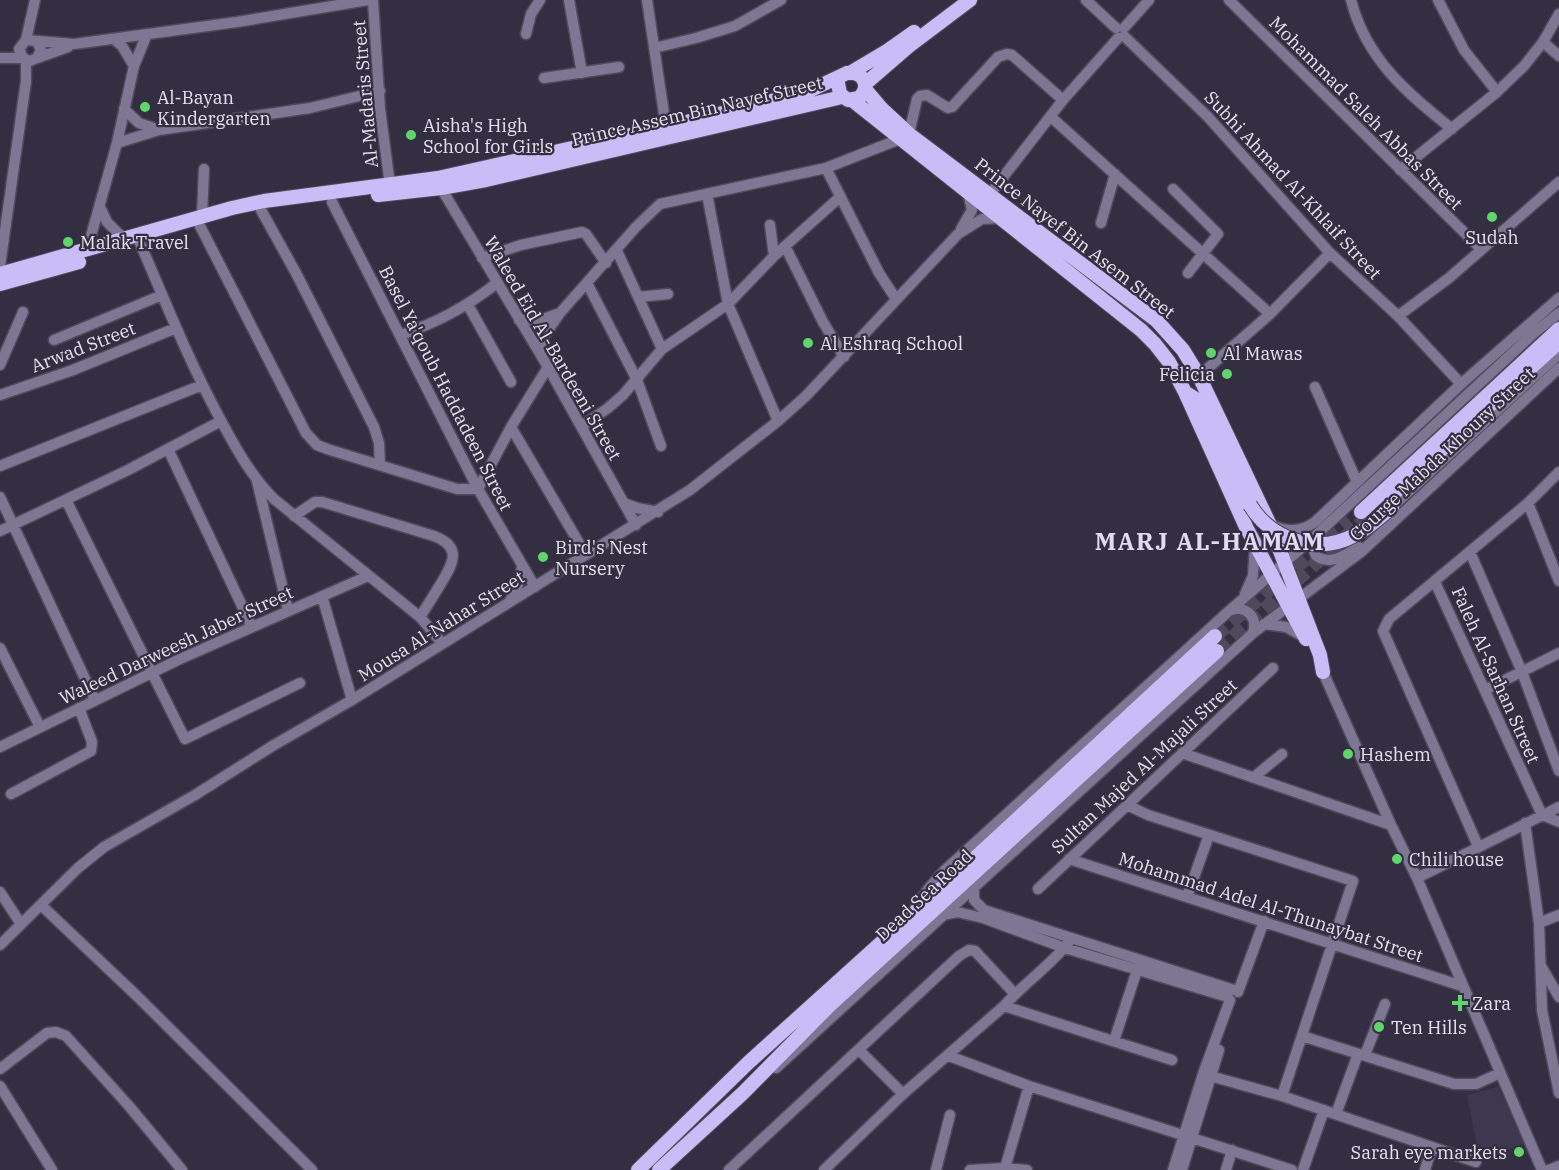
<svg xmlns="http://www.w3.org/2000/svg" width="1559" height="1170" font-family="'IBM Plex Serif',serif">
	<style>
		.built { fill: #3d3850 }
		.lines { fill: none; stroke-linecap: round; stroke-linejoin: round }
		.major-tunnel { stroke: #4e495b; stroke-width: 14; stroke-dasharray: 14 7; stroke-linecap: butt }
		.minor-casing { stroke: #4f4b5d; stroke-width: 13 }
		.major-casing { stroke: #4f4b5d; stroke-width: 16 }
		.minor { stroke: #7e7794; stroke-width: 10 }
		.major { stroke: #cabcf7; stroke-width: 14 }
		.major-bridge-casing { stroke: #4f4b5d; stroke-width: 16; stroke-linecap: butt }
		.major-bridge { stroke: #cabcf7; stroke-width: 14 }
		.poi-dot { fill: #5fd56b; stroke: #332e41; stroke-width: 2 }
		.labels { text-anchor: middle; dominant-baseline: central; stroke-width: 4.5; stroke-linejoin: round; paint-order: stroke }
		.street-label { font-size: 18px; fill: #e5e3ef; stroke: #332e41 }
		.poi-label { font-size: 18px; fill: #e5e3ef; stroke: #332e41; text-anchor: start }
		.district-label { font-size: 24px; font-weight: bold; letter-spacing: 1.5px; fill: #e1dbf4; stroke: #332e41 }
	</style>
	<rect width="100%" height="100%" fill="#332e41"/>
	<path class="built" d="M1498,1087l27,56 -45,18 -13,-66z"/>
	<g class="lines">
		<path class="major-tunnel" d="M1215,636l135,-115
			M1217,651l151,-134"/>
		<defs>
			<path id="minor" d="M373,0l7,109 10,76
				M569,0l13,73
				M647,0l19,127
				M1086,0l30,28
				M1229,0l252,249
				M1351,0c15,59 56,93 101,129
				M1438,0l26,50 33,42
				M1124,28l25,-28
				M526,34l5,-20 9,-14
				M1124,36l84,81 122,136 68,63 63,68
				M114,39l8,7 12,20
				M26,40l9,-40
				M37,42l4,8 -4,8 -7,3 -7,-3 -4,-9 7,-9 48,4 163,-22 131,-22
				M1543,42l16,14
				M654,48l42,-10 39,-12 46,-26
				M0,58h23
				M37,58l31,-11
				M544,78l75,-11
				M124,109l15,14 20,7
				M1051,117l219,197
				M909,134l8,-35 3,-3 7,-1 21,13 4,-1 46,-50 9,-3 5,1 51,45
				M117,143l42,-13 151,-22 70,-17
				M826,168l53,105 17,26
				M1400,170l97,-78 27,-26 19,-24 16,-28
				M441,188l107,179 88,158
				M1173,189l45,45 -30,39
				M707,194l21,110 50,117
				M990,194l73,-94 55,-62
				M332,202l146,287 57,98
				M100,207l7,15 17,17
				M261,210l35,63 78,154 5,16 1,22
				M202,216l2,-47
				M1101,223l14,-49
				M199,224l107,209 11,12 10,4 130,40h21l33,-62 37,-60
				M770,225l4,31
				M961,229l11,-19 -4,-18
				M140,243c25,58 48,116 78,172 16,30 32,60 56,84l146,118 22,26
				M785,246l38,76 21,35
				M87,250l30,-107 17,-77 13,-32
				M617,251l45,98
				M482,258l39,-13 61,-13 4,2 20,29
				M0,266l26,-185v-21
				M587,283l50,97 24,66
				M638,297l30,-3
				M468,305l43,77
				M1398,316l51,-38 110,-96
				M519,320l24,-1 14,-5
				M401,335c37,-13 65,-28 96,-52
				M54,340l108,-45
				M539,352l5,-16 16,-23 76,-86 24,-23 166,-36 74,-29
				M0,365l23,-53
				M1199,376l71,-62 60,-61
				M1315,387l42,95
				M0,395l73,-25 103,-42
				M582,426l26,-18 15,-13 39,-46 66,-45 46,-48 66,-59
				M511,427l75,128
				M168,449l84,178
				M0,466l202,-81
				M257,481l31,129
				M0,497l95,203
				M66,500l119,239 115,-56
				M624,503l13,5 21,4
				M1528,503l31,78
				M1392,507l167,-153
				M294,516l21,-14h7l112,34c29,11 19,28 6,49 -6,10 -13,21 -20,32
				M1274,526c14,6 29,5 41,-4l146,-138 98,-86
				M0,531l128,-61 93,-49
				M1313,539l-1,7 4,10c14,10 29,-1 43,-9
				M1470,552l52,120 37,99
				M1435,582l107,233 17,7
				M1245,594l8,-18 2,-30
				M322,596l30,104
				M510,601l8,-16 4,-18
				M1229,611c16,-7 29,5 24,22
				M1264,624l22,3 18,10
				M0,648l40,79
				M1323,672l68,153 26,53 125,292
				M1485,690l74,-37
				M0,747l180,-88 188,-83
				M1182,753l209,72
				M1254,777l28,-23
				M11,794l80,-43 1,-9 -13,-34
				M1127,805l21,10 205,66 -71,215
				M1525,823l14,100 3,87 17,83
				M1478,846l-95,-215 6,-12 139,-116 31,-31
				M1069,859l393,127
				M1417,878l142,-71
				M974,886v14l10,10 250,80
				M1038,889l235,-221
				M0,892l21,32
				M1187,897l22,-62
				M41,905l97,92 174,173
				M916,907l13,-19 15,-17 285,-260 84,-73 221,-205 25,-20
				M943,915l14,-3 26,6 82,30 163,49
				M1539,923l20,-8
				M0,945l78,-77 26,-21 91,-52 79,-50 78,-45 338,-210 88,-69 28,-25 152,-162 24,-15 19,-1
				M1541,966l18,31
				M1238,992l26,-71
				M1004,1006l168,54
				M1302,1036l152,48h22l24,-11
				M1114,1041l24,-74
				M859,1050l44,44
				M1365,1055l20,-51
				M949,1056l80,30 263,84
				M776,1068l477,-435 108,-81 198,-184
				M0,1069l47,-36 9,-1 10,4 63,70 53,64
				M1203,1074l79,22 194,66
				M0,1086l52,84
				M1336,1114l22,-60
				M1005,1168l24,-82
				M729,1170l230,-214 10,-6 6,1 40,43
				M824,1170l79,-76 101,-88c21,-24 49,-42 68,-68
				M936,1170l14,-55
				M970,1170l35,-2 22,2
				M1173,1170l30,-96 27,-74
				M1182,1170l37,-120
				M1226,1170l6,-20
				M1303,1170l21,-60
				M1425,1170l7,-23
				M1549,1170l10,-4"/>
			<path id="major" d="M850,73l37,-22 27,-19
				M865,84l44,-38 61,-46
				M865,89l17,20 27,25 248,187 26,29 16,26 71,149 50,130 3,17
				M852,100l289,230 14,14 14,18 16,30 61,135 60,112
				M378,195l63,-7 45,-8 356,-83
				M0,274l232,-66 32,-7 174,-23 228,-51 113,-28 32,-9 36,-17c17,-2 24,14 12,25l-11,2 -8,-6 -2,-11
				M0,284l79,-22
				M1186,393l13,8 5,7 16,38 30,59
				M1392,495l167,-153
				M1361,512l198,-183
				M638,1170l111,-108 226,-204 240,-222
				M659,1170l84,-77 87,-88 387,-354"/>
		</defs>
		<use href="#minor" class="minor-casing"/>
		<use href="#major" class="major-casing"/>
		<use href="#minor" class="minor"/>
		<use href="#major" class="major"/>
		<defs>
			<path id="major-bridge" d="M1250,505c22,36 68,50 105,30 14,-7 25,-18 37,-28"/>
		</defs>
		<use href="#major-bridge" class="major-bridge-casing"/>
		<use href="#major-bridge" class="major-bridge"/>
	</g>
	<g class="poi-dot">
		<circle cx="145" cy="107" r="6"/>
		<circle cx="411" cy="135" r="6"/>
		<circle cx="1492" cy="217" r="6"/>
		<circle cx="68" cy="242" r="6"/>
		<circle cx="808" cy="343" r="6"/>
		<circle cx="1211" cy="353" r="6"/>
		<circle cx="1227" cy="374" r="6"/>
		<circle cx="543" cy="557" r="6"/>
		<circle cx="1348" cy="754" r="6"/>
		<circle cx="1397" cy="859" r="6"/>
		<path d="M1457 994h6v6h6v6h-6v6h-6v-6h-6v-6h6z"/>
		<circle cx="1379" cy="1027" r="6"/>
		<circle cx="1519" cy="1152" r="6"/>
	</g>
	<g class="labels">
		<g class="street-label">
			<text transform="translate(365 94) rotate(-95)">Al-Madaris Street</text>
			<text transform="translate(697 111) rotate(-13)">Prince Assem Bin Nayef Street</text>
			<text transform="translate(1366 113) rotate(45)">Mohammad Saleh Abbas Street</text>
			<text transform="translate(1293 185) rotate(47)">Subhi Ahmad Al-Khlaif Street</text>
			<text transform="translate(1075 238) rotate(38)">Prince Nayef Bin Asem Street</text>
			<text transform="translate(83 347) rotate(-21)">Arwad Street</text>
			<text transform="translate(553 348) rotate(60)">Waleed Eid Al-Bardeeni Street</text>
			<text transform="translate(446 388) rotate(63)">Basel Ya'qoub Haddadeen Street</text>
			<text transform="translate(1442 454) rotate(-43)">Gourge Mabda Khoury Street</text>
			<text transform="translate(441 626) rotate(-32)">Mousa Al-Nahar Street</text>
			<text transform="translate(176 645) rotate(-25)">Waleed Darweesh Jaber Street</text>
			<text transform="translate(1496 675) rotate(66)">Faleh Al-Sarhan Street</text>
			<text transform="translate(1144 766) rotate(-43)">Sultan Majed Al-Majali Street</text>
			<text transform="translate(924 895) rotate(-43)">Dead Sea Road</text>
			<text transform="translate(1271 907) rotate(18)">Mohammad Adel Al-Thunaybat Street</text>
		</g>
		<g class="poi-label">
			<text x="157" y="97">Al-Bayan<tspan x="157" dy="21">Kindergarten</tspan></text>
			<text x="423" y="125">Aisha's High<tspan x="423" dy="21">School for Girls</tspan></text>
			<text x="1492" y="237" text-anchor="middle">Sudah</text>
			<text x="80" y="242">Malak Travel</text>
			<text x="820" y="343">Al Eshraq School</text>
			<text x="1223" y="353">Al Mawas</text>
			<text x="1215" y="374" text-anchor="end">Felicia</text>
			<text x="555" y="547">Bird's Nest<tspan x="555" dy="21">Nursery</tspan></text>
			<text x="1360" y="754">Hashem</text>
			<text x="1409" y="859">Chili house</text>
			<text x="1472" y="1003">Zara</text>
			<text x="1391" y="1027">Ten Hills</text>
			<text x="1507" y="1152" text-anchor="end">Sarah eye markets</text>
		</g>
		<g class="district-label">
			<text x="1210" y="541">MARJ AL-HAMAM</text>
		</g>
	</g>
</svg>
